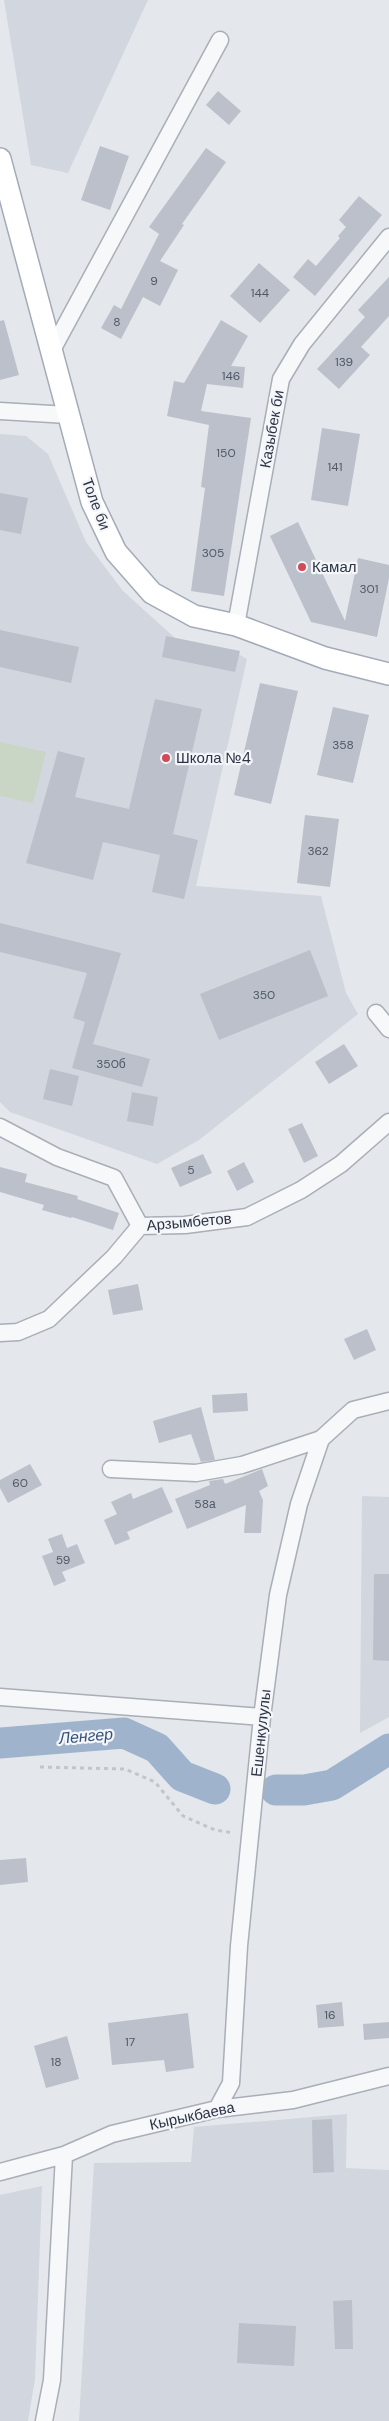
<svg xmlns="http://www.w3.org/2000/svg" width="389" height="2421" font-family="'DM Sans',sans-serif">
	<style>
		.built { fill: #d2d6de }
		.green { fill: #c9d6c5 }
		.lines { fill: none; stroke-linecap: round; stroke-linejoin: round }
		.river { stroke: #9fb4cc; stroke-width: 31 }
		.building { fill: #bbc0ca }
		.minor-casing { stroke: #a9aeb7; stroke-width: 19 }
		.major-casing { stroke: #a3abb8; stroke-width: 24 }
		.path { stroke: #c2c5cb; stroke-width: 3; stroke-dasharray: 4 4; stroke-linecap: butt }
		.minor { stroke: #f7f8fa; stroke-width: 16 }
		.major { stroke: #fff; stroke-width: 21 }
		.poi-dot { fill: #d1495b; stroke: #f4f6f9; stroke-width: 2 }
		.labels { text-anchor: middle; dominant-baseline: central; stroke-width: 4.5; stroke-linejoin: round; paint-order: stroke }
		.number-label { font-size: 12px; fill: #4f5766 }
		.street-label { font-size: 15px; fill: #2b3445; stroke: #f4f6f9 }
		.poi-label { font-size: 15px; fill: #2b3445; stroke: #f4f6f9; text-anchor: start }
		.water-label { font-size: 16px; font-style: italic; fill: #34527a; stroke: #f4f6f9 }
	</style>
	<rect width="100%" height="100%" fill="#e4e7ec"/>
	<path class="built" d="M4,0h144l-80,173 -37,-8z
		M0,434l26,2 22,18 38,88 37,49 52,47 56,12 16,9 -51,227 125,10 25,97 12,21 -159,126 -42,24 -147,-52 -10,-10z
		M362,1496l27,1v220l-29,16z
		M347,2114l-1,54 43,2v251h-310l15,-258 97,-1 3,-35z
		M42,2186l-7,193 -7,42h-28v-226z"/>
	<path class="green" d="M0,742l46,10 -13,51 -33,-7z"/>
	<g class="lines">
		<path class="river" d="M0,1743l124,-10 33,15 25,28 33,13
			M276,1790h28l28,-5 57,-36"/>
	</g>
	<path class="building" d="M218,91l23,20 -12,14 -23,-20z
		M100,146l29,10 -19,54 -29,-10z
		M206,148l20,14 -44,62 2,1 -24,36 18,9 -18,36 -17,-9 -22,42 -20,-11 13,-23 7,4 38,-75 -10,-7z
		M359,196l23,19 -67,81 -22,-19 15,-18 8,7 24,-28 -2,-2 8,-9 -7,-7z
		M259,263l31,27 -30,33 -30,-27z
		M389,277v39l-28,31 9,8 -31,34 -22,-20 48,-52 -7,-7z
		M4,320l15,55 -19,5v-59z
		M221,320l27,16 -17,30 14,1 -2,21 -36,-4 -6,27 50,7 -27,178 -33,-5 14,-103 -4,-1 8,-62 -42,-9 7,-35 10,2z
		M322,428l38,6 -12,72 -37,-6z
		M0,493l28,5 -7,36 -21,-4z
		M298,522l47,99 13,-63 31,7v13l-12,59 -66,-15 -41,-86z
		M0,630l79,17 -8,36 -71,-16z
		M166,636l74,15 -5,21 -73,-15z
		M260,683l38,8 -27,113 -37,-9z
		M155,699l47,10 -29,125 25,6 -14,59 -32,-7 8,-37 -57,-13 -10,38 -67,-17 32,-112 27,7 -10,39 54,12z
		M333,707l36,8 -16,68 -36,-8z
		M305,815l34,4 -9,68 -33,-4z
		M0,923l121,30 -28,91 57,15 -8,28 -70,-19 13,-46 -12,-4 14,-45 -87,-21z
		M310,950l18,46 -109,44 -19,-46z
		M344,1044l14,22 -29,18 -14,-22z
		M50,1069l29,7 -7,30 -29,-7z
		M132,1092l26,5 -5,29 -26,-5z
		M302,1123l16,33 -14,7 -16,-34z
		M203,1154l9,19 -32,14 -9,-19z
		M244,1162l10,20 -17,9 -10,-20z
		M0,1167l27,7 -2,8 53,14 -1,3 42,14 -6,17 -41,-13 -1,1 -29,-8 2,-5 -44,-13z
		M138,1284l5,26 -30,5 -5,-25z
		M367,1329l9,21 -22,10 -10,-21z
		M247,1393l1,18 -35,2 -1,-18z
		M201,1407l14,53 -14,2 -10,-28 -32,9 -6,-22z
		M30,1464l12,21 -34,18 -8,-15v-8z
		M262,1469l6,17 -9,5 4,9 -2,33h-17l2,-28 -59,24 -12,-30 35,-14 -1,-4 14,-2 2,5z
		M162,1487l11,25 -46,20 3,7 -15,6 -11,-25 13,-6 -6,-12 20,-9 2,6z
		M62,1534l5,14 10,-4 8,19 -23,9 4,9 -12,5 -12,-30 11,-4 -5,-13z
		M374,1574h15v87l-16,-1z
		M26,1858l2,24 -28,3v-25z
		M342,2002l2,24 -26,2 -2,-23z
		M188,2013l6,55 -28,4 -2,-12 -52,5 -4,-42z
		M389,2022v16l-25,2 -1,-16z
		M67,2036l12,43 -33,9 -12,-42z
		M332,2119l2,53 -21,1 -1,-53z
		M352,2300l1,49h-18l-2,-48z
		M239,2323l57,3 -2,40 -57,-3z"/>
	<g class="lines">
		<defs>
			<path id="minor" d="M51,352l169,-312
				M0,411l68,4
				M236,625l45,-246 21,-35 87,-107
				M376,1013l13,16
				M0,1127l57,30 57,21 26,48
				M0,1333l18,-1 31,-13 65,-62 26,-31 45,-1 62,-8 54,-27 40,-26 48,-42
				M111,1469l85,4 46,-8 79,-26
				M0,1697l262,20
				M217,2109l14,-26 8,-137 23,-229 16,-122 21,-91 22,-65 32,-29 36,-9
				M0,2172l64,-17 48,-21 105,-25 76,-9 96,-24
				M44,2421l8,-41 12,-225"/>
			<path id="major" d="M0,159l92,343 24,50 36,41 42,23 42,9 89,33 64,16"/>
		</defs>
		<use href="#minor" class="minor-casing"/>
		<use href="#major" class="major-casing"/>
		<path class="path" d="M40,1767l85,2 30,13 28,34 32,14 19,3"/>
		<use href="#minor" class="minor"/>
		<use href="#major" class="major"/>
	</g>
	<g class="poi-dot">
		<circle cx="302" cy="567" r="5"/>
		<circle cx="166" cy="758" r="5"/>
	</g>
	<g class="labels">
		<g class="number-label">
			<text x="154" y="281">9</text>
			<text x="260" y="293">144</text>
			<text x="117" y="322">8</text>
			<text x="344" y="362">139</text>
			<text x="231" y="376">146</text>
			<text x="226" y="453">150</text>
			<text x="335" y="467">141</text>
			<text x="213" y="553">305</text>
			<text x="369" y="589">301</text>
			<text x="343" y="745">358</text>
			<text x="318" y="851">362</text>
			<text x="264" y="995">350</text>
			<text x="111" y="1064">350б</text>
			<text x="191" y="1170">5</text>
			<text x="20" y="1483">60</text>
			<text x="205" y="1504">58а</text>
			<text x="63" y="1560">59</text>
			<text x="330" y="2015">16</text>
			<text x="130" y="2042">17</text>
			<text x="56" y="2062">18</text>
		</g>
		<g class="street-label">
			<text transform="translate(272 429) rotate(-80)">Казыбек би</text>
			<text transform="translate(96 504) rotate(69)">Толе би</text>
			<text transform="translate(189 1222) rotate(-5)">Арзымбетов</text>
			<text transform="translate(261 1733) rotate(-84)">Ешенкулулы</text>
			<text transform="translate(192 2116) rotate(-12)">Кырыкбаева</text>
		</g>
		<g class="poi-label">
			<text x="312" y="567">Камал</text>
			<text x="176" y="758">Школа №4</text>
		</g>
		<g class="water-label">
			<text transform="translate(86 1736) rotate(-5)">Ленгер</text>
		</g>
	</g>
</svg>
